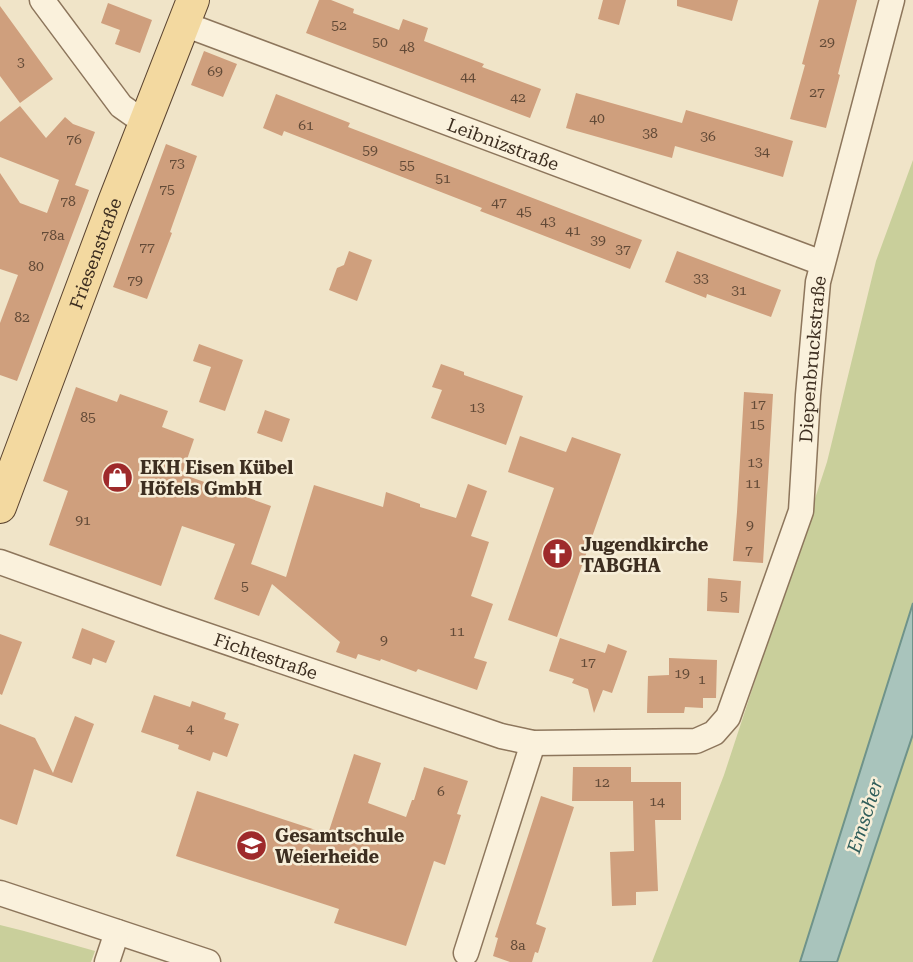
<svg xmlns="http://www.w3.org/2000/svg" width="913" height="962" font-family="'Roboto Serif',serif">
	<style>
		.green { fill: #c9cf9b }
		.water { fill: #a9c4bc; stroke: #6f938a; stroke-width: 2 }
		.building { fill: #cf9f7d }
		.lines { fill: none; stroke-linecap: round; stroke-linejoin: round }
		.minor-casing { stroke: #8d765c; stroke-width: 27 }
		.major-casing { stroke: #5b4430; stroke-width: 34 }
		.minor { stroke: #faf1dc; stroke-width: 24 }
		.major { stroke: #f3d9a0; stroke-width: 32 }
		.labels { text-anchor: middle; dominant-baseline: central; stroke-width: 5; stroke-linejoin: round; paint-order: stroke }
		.number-label { font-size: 14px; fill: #624a37 }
		.street-label { font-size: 18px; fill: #3d2e20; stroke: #f7eed8 }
		.poi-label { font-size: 18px; font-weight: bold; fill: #3d2e20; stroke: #f7eed8; text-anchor: start }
		.water-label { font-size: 19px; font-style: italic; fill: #2f5d5a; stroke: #f7eed8 }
	</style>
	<rect width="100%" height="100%" fill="#f0e4c8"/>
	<path class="green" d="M913,160v802h-261l72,-187 103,-313 49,-201z
		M0,925l24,6 71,20 -4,11h-91z"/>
	<path class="water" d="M913,603v131l-76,228h-37z"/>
	<path class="building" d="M319,0h12l23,9 -1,4 46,17 4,-11 25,9 -4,13 60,23 -2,3 59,22 -11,29 -224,-85z
		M603,0h23l-7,25 -21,-6z
		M677,0h61l-6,21 -55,-15z
		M819,0h38l-19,74 2,1 -14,53 -36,-9 15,-54 -3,-1z
		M108,3l44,17 -12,33 -25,-9 5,-14 -19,-7z
		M0,6l53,73 -33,24 -20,-27z
		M204,51l33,13 -14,33 -32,-12z
		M576,93l106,30 4,-13 107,31 -10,36 -108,-31 -3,12 -106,-30z
		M276,94l74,29 -2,4 294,113 -12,29 -150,-58 2,-3 -198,-77 -2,5 -19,-8z
		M20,106l26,32 19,-21 8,7 22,8 -20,53 14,5 -72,191 -17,-6v-52l18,-48 -18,-6v-96l20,30 27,10 12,-33 -59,-23v-35z
		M166,144l31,12 -27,76 2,1 -25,66 -34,-12z
		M349,251l23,9 -15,41 -28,-11 8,-22 7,-3z
		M677,251l104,39 -10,27 -64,-23 -1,4 -41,-16z
		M199,344l44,16 -18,51 -26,-9 12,-35 -18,-6z
		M441,364l23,8v3l59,21 -17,49 -75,-27 11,-28 -10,-3z
		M76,387l41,15 3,-8 48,17 -6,16 32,12 -12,35 89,32 -20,58 35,13 28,-92 69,22 3,-15 34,12v3l36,11 12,-34 19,7 -16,45 18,6 -18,54 22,8 -19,54 13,4 -10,28 -59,-21 -2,3 -35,-13 -1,2 -22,-7 -2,5 -20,-7 4,-10 -68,-58 -13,32 -45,-17 21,-55 -53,-18 -21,60 -112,-41 19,-54 -25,-10z
		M744,392l29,2 -10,169 -30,-2 4,-49z
		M265,410l25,9 -8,23 -25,-9z
		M520,436l46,16 6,-15 49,17 -64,183 -49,-17 46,-132 -46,-16z
		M708,578l33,3 -2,32 -32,-2z
		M82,628l33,13 -9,22 -13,-5 -2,7 -19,-7z
		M0,634l22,8 -20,53 -2,-1z
		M560,638l45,15 3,-9 19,7 -15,42 -9,-3 -9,23 -6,-24 -16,-6 2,-4 -25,-8z
		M669,658l48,2 -1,38h-13v10l-18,-1 -1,6h-37l1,-37 21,-1z
		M154,695l36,12 2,-6 34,12 -2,6 15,5 -12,33 -14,-5 -3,9 -32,-12 1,-4 -38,-13z
		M75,716l19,8 -22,59 -38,-14 -17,56 -17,-6v-95l35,14 18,35z
		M354,754l27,9 -13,40 38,14 6,-17h2l10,-33 44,14 -11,33 4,1 -16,50 -11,-4 -28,85 -72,-23 5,-14 -163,-53 21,-65 131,43z
		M573,767h58v15h50v38h-26l3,71 -22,1v13l-24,1 -2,-54 24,-1 -1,-50h-61z
		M541,796l33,11 -38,117 10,4 -8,25 -3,-1 -3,10h-22l-17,-6 5,-18 -3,-1z"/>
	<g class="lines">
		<defs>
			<g id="minor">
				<path d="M42,0l79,106 24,17"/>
				<path id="s1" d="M184,24l638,239"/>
				<path id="s2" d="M0,562l162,58 339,116 32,7 163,-2 18,-8 14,-16 73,-206 7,-116 10,-113 74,-282"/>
				<path d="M0,893l208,69"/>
				<path d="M466,953l67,-210"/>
				<path d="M107,962l10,-30"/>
			</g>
			<g id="major">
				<path id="s3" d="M0,507l114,-305 79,-202"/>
			</g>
		</defs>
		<use href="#minor" class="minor-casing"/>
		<use href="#major" class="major-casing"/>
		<use href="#minor" class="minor"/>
		<use href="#major" class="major"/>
	</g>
	<defs>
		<symbol id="shop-disc" viewBox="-11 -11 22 22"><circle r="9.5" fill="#9e2a2b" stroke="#f7eed8"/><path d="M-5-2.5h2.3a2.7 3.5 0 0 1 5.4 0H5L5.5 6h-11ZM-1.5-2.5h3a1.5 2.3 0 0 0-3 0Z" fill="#fff"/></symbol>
		<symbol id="church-disc" viewBox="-11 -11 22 22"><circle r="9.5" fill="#9e2a2b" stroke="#f7eed8"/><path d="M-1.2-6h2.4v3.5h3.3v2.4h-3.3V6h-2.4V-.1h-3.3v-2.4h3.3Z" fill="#fff"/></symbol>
		<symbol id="school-disc" viewBox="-11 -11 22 22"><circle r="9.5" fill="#9e2a2b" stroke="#f7eed8"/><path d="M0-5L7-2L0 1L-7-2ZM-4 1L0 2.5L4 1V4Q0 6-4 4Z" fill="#fff"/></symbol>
	</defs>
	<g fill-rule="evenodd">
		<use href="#shop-disc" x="100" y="460" width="35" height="35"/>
		<use href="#church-disc" x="540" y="536" width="35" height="35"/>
		<use href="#school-disc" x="234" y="828" width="35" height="35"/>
	</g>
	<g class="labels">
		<g class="number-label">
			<text x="339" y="25">52</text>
			<text x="380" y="42">50</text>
			<text x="827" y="42">29</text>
			<text x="407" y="47">48</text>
			<text x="21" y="62">3</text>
			<text x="215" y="71">69</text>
			<text x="468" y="76">44</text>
			<text x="817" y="92">27</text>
			<text x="518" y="97">42</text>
			<text x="597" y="118">40</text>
			<text x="306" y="125">61</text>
			<text x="650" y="133">38</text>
			<text x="708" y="136">36</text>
			<text x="74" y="139">76</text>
			<text x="370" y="150">59</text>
			<text x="762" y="151">34</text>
			<text x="177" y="163">73</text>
			<text x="407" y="165">55</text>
			<text x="443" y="178">51</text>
			<text x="167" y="189">75</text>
			<text x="68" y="201">78</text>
			<text x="499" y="202">47</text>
			<text x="524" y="211">45</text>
			<text x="548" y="221">43</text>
			<text x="573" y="230">41</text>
			<text x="53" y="235">78a</text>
			<text x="598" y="240">39</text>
			<text x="147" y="247">77</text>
			<text x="623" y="249">37</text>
			<text x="36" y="266">80</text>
			<text x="701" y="278">33</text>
			<text x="135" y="280">79</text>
			<text x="739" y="290">31</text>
			<text x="22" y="317">82</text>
			<text x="758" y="404">17</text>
			<text x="477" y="407">13</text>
			<text x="88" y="417">85</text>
			<text x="757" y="424">15</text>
			<text x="755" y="462">13</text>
			<text x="753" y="483">11</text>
			<text x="83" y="520">91</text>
			<text x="750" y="525">9</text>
			<text x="749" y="550">7</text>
			<text x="245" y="586">5</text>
			<text x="724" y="596">5</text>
			<text x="457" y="631">11</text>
			<text x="384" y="640">9</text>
			<text x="588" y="662">17</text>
			<text x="682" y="673">19</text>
			<text x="702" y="679">1</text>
			<text x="190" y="728">4</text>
			<text x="602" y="782">12</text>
			<text x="441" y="791">6</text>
			<text x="657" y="801">14</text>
			<text x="518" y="945">8a</text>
		</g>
		<g class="street-label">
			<text stroke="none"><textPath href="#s1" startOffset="341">Leibnizstraße</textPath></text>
			<text stroke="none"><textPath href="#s3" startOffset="271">Friesenstraße</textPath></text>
			<text stroke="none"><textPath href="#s2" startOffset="1138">Diepenbruckstraße</textPath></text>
			<text stroke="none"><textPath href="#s2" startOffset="282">Fichtestraße</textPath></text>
		</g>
		<g class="poi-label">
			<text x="140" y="467">EKH Eisen Kübel<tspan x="140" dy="21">Höfels GmbH</tspan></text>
			<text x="581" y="544">Jugendkirche<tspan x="581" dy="21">TABGHA</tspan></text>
			<text x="275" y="835">Gesamtschule<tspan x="275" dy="21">Weierheide</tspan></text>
		</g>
		<g class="water-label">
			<text transform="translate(865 816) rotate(-72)">Emscher</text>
		</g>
	</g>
</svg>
